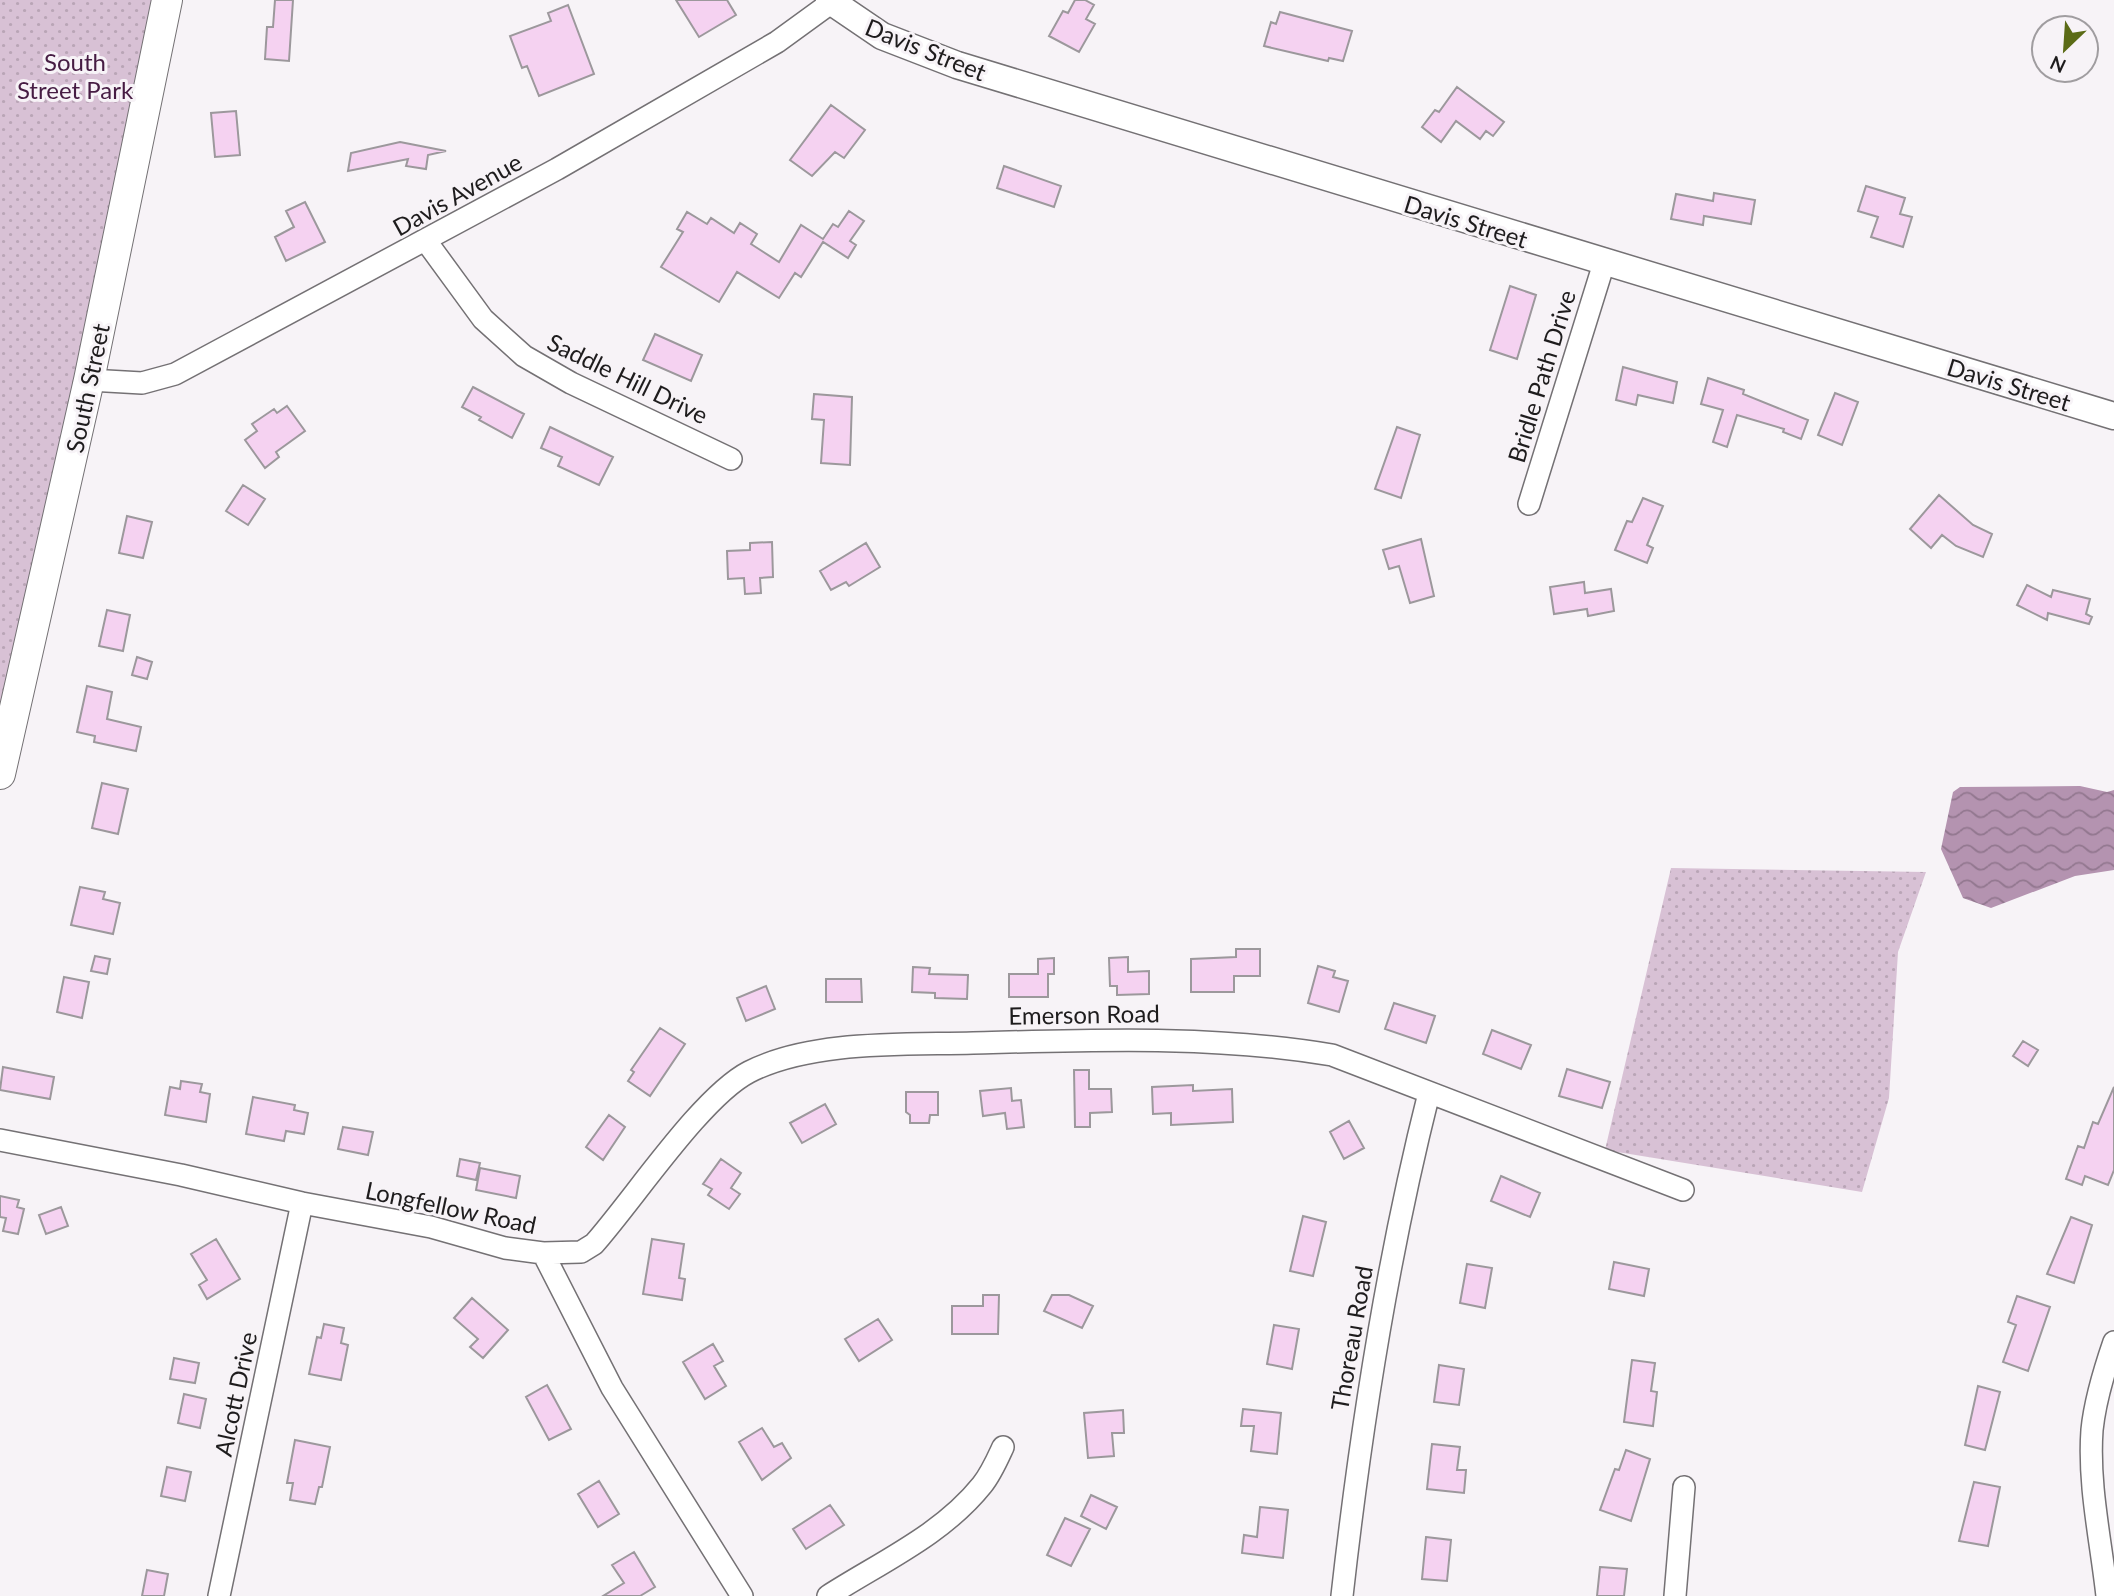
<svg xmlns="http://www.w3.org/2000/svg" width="2114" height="1596" font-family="Lato,sans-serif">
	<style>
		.park { fill: url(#park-dots) }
		.water { fill: url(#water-waves) }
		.building { fill: #f5d2f1; stroke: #9c989c; stroke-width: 2 }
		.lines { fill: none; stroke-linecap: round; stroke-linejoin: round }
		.minor-casing { stroke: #747174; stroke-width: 24 }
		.tertiary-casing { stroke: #747174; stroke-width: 29 }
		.secondary-casing { stroke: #747174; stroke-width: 32 }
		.minor { stroke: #fff; stroke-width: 21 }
		.tertiary { stroke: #fff; stroke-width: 26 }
		.secondary { stroke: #fff; stroke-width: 30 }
		.labels { text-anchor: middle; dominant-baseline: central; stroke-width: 6; stroke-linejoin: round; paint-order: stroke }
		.street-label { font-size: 24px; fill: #1e1c1d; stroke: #f7f3f7 }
		.park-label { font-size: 24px; fill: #461c43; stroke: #f7f3f7 }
	</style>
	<defs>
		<pattern id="park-dots" width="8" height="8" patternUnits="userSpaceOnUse" patternTransform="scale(1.75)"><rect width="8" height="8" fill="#d8c1d5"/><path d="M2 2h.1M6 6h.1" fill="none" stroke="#b9a5b6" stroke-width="1.8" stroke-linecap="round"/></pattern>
		<pattern id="water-waves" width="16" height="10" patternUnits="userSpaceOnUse" patternTransform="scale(1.75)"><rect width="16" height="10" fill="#b493b0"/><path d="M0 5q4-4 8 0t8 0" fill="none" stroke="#92778f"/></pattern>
	</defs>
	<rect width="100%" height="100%" fill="#f7f3f7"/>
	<path class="park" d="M0,0h167l-167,774z
		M1671,868l255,4 -28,80 -9,146 -27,94 -257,-42z"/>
	<path class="water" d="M2080,786l27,6 7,-2v80l-39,6 -84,32 -28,-10 -22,-49 12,-57 7,-5z"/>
	<path class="building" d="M275,0h18l-4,61 -24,-2 2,-32h6z
		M676,0h51l9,15 -37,22z
		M1075,0h10l9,5 -8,14 9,5 -16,28 -30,-16 14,-25 5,2z
		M568,5l26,69 -55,22 -12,-30 -5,2 -12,-32 41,-15 -3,-8z
		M1280,12l72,19 -9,30 -14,-3 -1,3 -64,-15 7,-24 5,2z
		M1457,87l47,35 -11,14 -7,-5 -6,8 -24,-18 -15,21 -19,-15 13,-17 4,2z
		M831,105l34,25 -21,28 -9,-6 -23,24 -22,-16z
		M236,111l4,44 -25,2 -4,-44z
		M400,142l46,9 -18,4 -2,14 -20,-3 2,-7 -60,12 3,-18z
		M1004,166l57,20 -7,21 -57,-19z
		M1866,186l39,12 -5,16 12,3 -9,30 -32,-10 7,-20 -20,-6z
		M1714,193l41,7 -4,24 -47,-8 -1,9 -32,-6 5,-25 37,7z
		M305,202l20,40 -39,19 -11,-24 19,-10 -8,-16z
		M849,211l15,10 -14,20 6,4 -8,13 -25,-16 -22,35 -6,-4 -16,25 -42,-26 -18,30 -58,-35 22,-35 -6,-3 10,-17 20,12 4,-6 23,15 6,-10 17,11 -6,10 28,18 22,-37 22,14 10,-15 5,3z
		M1510,286l26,9 -19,64 -27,-9z
		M655,334l47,21 -11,26 -48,-21z
		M1623,367l54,15 -4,21 -35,-8 -2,10 -20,-5z
		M1708,378l36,12 -1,4 65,26 -7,19 -18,-7 1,-3 -47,-14 -10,32 -14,-5 10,-32 -22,-6z
		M473,387l51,27 -12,24 -33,-18 2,-3 -19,-10z
		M1835,393l23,9 -16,43 -24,-10z
		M814,394l38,3 -2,68 -29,-2 3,-43 -12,-1z
		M287,406l18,25 -29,21 3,5 -14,11 -20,-28 12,-9 -5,-7 22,-15 3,4z
		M550,427l63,30 -14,28 -41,-19 4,-9 -21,-9z
		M1397,427l23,8 -19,63 -26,-9z
		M243,485l22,14 -17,26 -22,-14z
		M1939,495l34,30 19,9 -9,23 -27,-11 -14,-11 -11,13 -21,-19z
		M1643,498l20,8 -16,39 6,3 -6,15 -32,-13 12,-29 5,1z
		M127,516l25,6 -9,36 -24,-5z
		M1421,539l13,57 -24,7 -11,-37 -10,3 -6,-19z
		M772,542l1,35 -13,1 1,15 -16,1 -1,-16 -16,1 -1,-28 23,-1v-7z
		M866,543l14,24 -31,19 -3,-4 -15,8 -11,-19z
		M1584,582l1,11 26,-4 3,22 -26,5 -1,-7 -33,5 -4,-27z
		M2027,585l24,12 2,-7 37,9 -4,15 6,3 -3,7 -41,-11 -1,7 -30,-15z
		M107,610l23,5 -7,36 -24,-5z
		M137,657l15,5 -5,17 -15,-4z
		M87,686l25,6 -5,27 34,8 -5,24 -42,-9 1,-6 -18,-4z
		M102,783l26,6 -10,45 -26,-6z
		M80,887l25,5 -2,7 17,4 -7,31 -42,-9z
		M1236,949h24v27h-26v16h-43v-33l45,-2z
		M95,956l15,3 -3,15 -16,-3z
		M1128,957v15l21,-1v23l-32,1v-9h-7l-1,-28z
		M1054,958v16h-6v23h-39v-23h29v-15z
		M1318,966l17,5 -2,6 15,4 -9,31 -31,-9z
		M913,967l17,1 -1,6 39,1 -1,24 -32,-1v-5l-23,-1z
		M64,977l25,5 -7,36 -25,-6z
		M826,979h35l1,23h-36z
		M766,986l9,23 -29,12 -9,-23z
		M1394,1003l41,13 -9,27 -41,-14z
		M660,1028l25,16 -35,52 -22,-15 6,-9 -3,-2z
		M1492,1030l39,15 -10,24 -38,-15z
		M2023,1041l15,9 -10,16 -15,-10z
		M3,1067l51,10 -4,22 -50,-9z
		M1567,1069l43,13 -8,26 -43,-12z
		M1074,1070h15v19h22l1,23 -22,1v14h-15z
		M181,1081l21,3 -2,8 10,2 -4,28 -41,-7 5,-28 10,2z
		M1193,1085v6l39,-2 1,33 -62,3v-12l-18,1 -1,-27z
		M2114,1087v83l-6,15 -23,-9 -3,9 -16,-6 12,-33 6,2 9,-26 5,2z
		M1011,1088l1,13 9,-1 3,27 -17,2 -2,-16 -22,3 -3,-25z
		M906,1092h32v23h-8l-1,8h-19v-8l-4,-3z
		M253,1097l42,8 -1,5 14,3 -4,21 -18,-3 -2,10 -38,-7z
		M825,1104l11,20 -34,19 -12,-20z
		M609,1115l16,12 -22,33 -17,-13z
		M1349,1121l15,27 -20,11 -14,-27z
		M343,1127l30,5 -5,23 -30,-6z
		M460,1159l20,4 -4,17 -19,-4z
		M721,1159l20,14 -10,15 9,6 -11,15 -21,-14 4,-6 -9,-5z
		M480,1168l40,8 -4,22 -40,-8z
		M1501,1176l39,17 -10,24 -39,-16z
		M0,1196l19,4 -2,7 7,2 -6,25 -15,-3 3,-13 -6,-1z
		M61,1207l7,19 -22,8 -7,-19z
		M1303,1216l23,6 -13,54 -23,-5z
		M2071,1217l21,8 -18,58 -27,-9z
		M216,1239l24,40 -33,20 -8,-14 8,-5 -16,-26z
		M652,1239l32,5 -5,34 6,1 -3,21 -39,-6z
		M1614,1262l35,7 -5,27 -35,-7z
		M1467,1264l25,4 -7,40 -25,-5z
		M983,1295h16l-1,39h-46v-28h31z
		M1052,1295h17l24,11 -11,22 -38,-17z
		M2017,1296l33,11 -22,64 -25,-9 13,-37 -8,-3z
		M472,1298l36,32 -25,28 -13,-11 8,-8 -24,-21z
		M878,1319l14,21 -33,21 -14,-22z
		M324,1324l20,4 -3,15 7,2 -7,35 -32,-6 8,-37 4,1z
		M1274,1325l25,4 -7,40 -25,-5z
		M713,1344l10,17 -9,5 12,20 -21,13 -22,-37z
		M174,1358l25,5 -4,20 -25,-4z
		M1632,1360l23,3 -4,28 6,1 -4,34 -29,-4z
		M1439,1365l25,4 -5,36 -25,-3z
		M547,1385l24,44 -22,11 -23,-43z
		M1978,1386l22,6 -15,58 -20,-5z
		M184,1394l22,5 -6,29 -22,-5z
		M1243,1409l38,4 -4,41 -26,-3 3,-25h-13z
		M1123,1410l1,23h-12l2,23 -26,2 -4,-45z
		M762,1428l12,19 8,-4 9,15 -29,22 -23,-38z
		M295,1440l35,7 -8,40h-3l-4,17 -25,-4 3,-17h-6z
		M1432,1444l28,3 -3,23h9l-2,23 -37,-4z
		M1626,1450l24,9 -19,62 -31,-11 15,-41 4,1z
		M167,1467l24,5 -6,29 -24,-5z
		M599,1481l20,33 -21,13 -20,-33z
		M1974,1482l26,5 -12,59 -29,-5z
		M1091,1495l26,12 -11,22 -25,-13z
		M830,1505l14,20 -38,24 -13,-20z
		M1260,1507l28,3 -5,48 -41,-5 2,-18 13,2z
		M1065,1518l25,11 -19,37 -24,-11z
		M1426,1537l25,3 -4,41 -25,-2z
		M634,1552l21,35 -15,9h-37l21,-13 -12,-18z
		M1600,1567l27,2 -3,27h-27z
		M147,1570l21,4 -4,22h-22z"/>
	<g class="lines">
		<defs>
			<path id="minor" d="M426,241l57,78 41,37 47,27 160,76
				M89,380l53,3 33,-9 382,-205 220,-127 55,-40
				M1529,504l75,-241
				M0,1140l181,35 121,28 129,24 74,21 38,5 69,135 130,208
				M543,1253l38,-1 13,-8c40,-45 107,-147 155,-172 63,-32 155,-27 224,-29 121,-3 239,-8 359,12l351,135
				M219,1596l83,-393
				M828,1596c53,-34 114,-61 154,-111 9,-11 15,-25 21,-38
				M1342,1596c19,-170 45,-337 87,-503
				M1675,1596l9,-109
				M2107,1596c-6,-55 -19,-111 -15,-166 3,-30 12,-59 22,-88"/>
			<path id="tertiary" d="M829,0l53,36 75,29 1157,351"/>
			<path id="secondary" d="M0,774l89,-394 78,-380"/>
		</defs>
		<use href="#minor" class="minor-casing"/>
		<use href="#tertiary" class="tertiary-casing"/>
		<use href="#secondary" class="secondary-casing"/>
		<use href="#minor" class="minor"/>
		<use href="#tertiary" class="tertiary"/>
		<use href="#secondary" class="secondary"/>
	</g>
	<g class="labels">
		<g class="street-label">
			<text transform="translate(926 49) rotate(22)">Davis Street</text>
			<text transform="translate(457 194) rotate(-29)">Davis Avenue</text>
			<text transform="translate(1466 221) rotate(17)">Davis Street</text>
			<text transform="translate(1541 376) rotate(-73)">Bridle Path Drive</text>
			<text transform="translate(628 378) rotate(26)">Saddle Hill Drive</text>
			<text transform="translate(2009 384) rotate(17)">Davis Street</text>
			<text transform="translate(87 388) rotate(-78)">South Street</text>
			<text transform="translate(1084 1014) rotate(-1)">Emerson Road</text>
			<text transform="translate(451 1207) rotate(12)">Longfellow Road</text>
			<text transform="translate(1351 1338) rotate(-80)">Thoreau Road</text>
			<text transform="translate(235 1394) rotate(-78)">Alcott Drive</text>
		</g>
		<g class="park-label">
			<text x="75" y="61">South<tspan x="75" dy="28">Street Park</tspan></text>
		</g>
	</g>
	<g transform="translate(2065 49) rotate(205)"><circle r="33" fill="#f7f3f7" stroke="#a09da0" stroke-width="2"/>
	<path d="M0-5L12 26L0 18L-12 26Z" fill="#5b6b16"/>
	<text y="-10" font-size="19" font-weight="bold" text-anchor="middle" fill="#1e1c1d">N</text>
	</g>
</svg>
